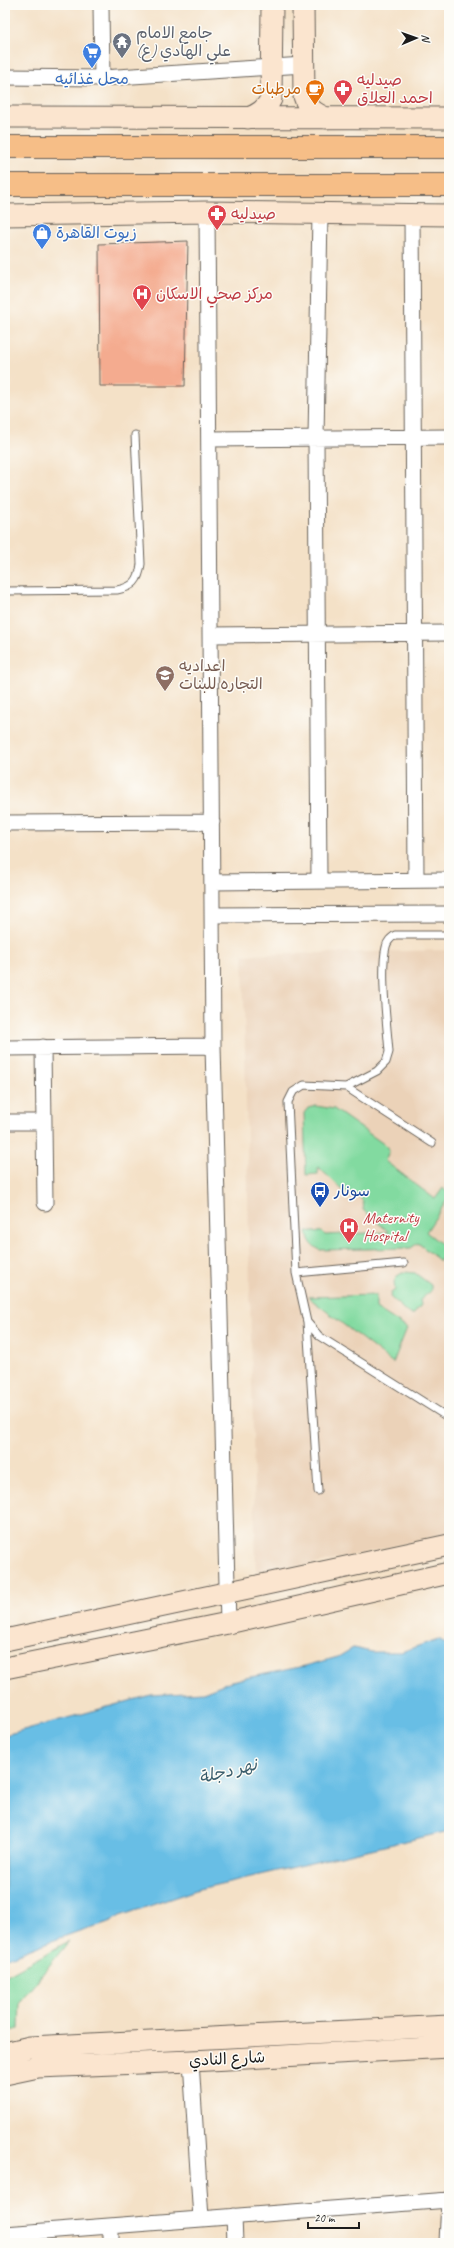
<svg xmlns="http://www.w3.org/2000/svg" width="454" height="2248" viewBox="0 0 454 2248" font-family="Caveat,'Playpen Sans Arabic',sans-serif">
  <rect width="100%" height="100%" fill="#fdfcf7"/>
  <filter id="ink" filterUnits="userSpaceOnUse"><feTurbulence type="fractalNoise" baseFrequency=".025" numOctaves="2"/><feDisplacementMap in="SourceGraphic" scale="8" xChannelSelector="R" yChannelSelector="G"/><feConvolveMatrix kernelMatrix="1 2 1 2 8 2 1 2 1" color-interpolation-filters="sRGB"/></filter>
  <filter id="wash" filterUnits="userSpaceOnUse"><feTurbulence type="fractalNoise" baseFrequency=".012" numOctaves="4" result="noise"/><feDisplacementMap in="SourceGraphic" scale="16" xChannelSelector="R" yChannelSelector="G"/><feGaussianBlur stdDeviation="0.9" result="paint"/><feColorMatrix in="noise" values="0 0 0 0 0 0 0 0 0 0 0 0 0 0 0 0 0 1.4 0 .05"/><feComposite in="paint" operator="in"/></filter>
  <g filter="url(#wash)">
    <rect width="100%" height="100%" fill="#f4e1c7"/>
    <path fill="#ebd2b8" d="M449 950V1533L256 1578 243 955Z"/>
    <path fill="#82daa0" stroke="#4f7b5e" d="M316 1106 334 1109 388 1147 389 1151 385 1161 435 1199 443 1188 449 1194V1197L426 1232 448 1249 440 1261 418 1243 411 1248 320 1250C311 1245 309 1242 307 1231L322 1232 325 1235 389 1232 363 1210C366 1198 356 1193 346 1193L318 1167V1174L306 1175 304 1113 308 1108Z
      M404 1272 415 1273 431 1285V1291L420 1300 421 1305 414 1314H409L390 1297 391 1293 395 1290 394 1282 397 1276Z
      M376 1295V1308L407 1328 393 1363 308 1297Z
      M69 1941 20 2002 19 2029 5 2032V1976Z"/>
    <path fill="#68bee5" stroke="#426d80" d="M438 1639 449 1646V1831L199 1889 120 1916C107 1925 89 1927 74 1933 51 1941 28 1950 5 1959V1735L151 1695 203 1692 231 1681 305 1666 338 1657 353 1648 372 1652H401Z"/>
    <g id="blocks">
      <path fill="#f4ab8f" d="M188 241 185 386H100L99 244Z"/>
    </g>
  </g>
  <g filter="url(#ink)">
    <use href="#blocks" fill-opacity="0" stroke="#686158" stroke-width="1"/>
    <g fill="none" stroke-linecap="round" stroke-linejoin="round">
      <g stroke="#686158" stroke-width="9">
        <path id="lane" d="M5 591 117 590C133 587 139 581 141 564L135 435
          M449 935H395C391 938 387 941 386 947 380 971 387 1025 389 1052L386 1062 377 1071 346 1087 304 1085 293 1092 288 1102 296 1273 307 1322 319 1336 449 1418
          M346 1087 432 1143
          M296 1273 404 1263
          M307 1322 318 1491"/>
      </g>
      <g stroke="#686158" stroke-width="17">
        <path id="street" d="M101 5 102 78
          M5 77 102 78 304 65
          M207 212 213 1046 228 1623
          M412 214 416 880
          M210 439 449 437
          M211 635 449 633
          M5 823 212 822
          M319 881 316 438 320 214
          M212 882 449 880
          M212 915 449 914
          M43 1047 45 1203
          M5 1048 213 1046
          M5 1122H44
          M191 2061 201 2219
          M234 2216 235 2243
          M111 2226V2243
          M5 2234 449 2200
          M447 2243 449 2199"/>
      </g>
      <g stroke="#686158" stroke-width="23">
        <path id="secondary" d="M303 5 304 96C308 109 314 113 326 118
          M5 117 449 118
          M248 118C259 114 265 110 271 99L272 5
          M5 215 207 212 449 215
          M5 1640 449 1545
          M5 1668 228 1623 449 1573
          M5 2053 30 2047 449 2026
          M5 2074 38 2067 191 2061 449 2047"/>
      </g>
      <g stroke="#686158" stroke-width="24">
        <path id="primary" d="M5 147H449
          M5 185H449"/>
      </g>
      <use href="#lane" stroke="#fff" stroke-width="7"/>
      <use href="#street" stroke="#fff" stroke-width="15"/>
      <use href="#secondary" stroke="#fbe5cf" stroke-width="21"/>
      <use href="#primary" stroke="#f6be87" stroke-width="22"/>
    </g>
  </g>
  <defs>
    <g id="temple-pin" transform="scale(1)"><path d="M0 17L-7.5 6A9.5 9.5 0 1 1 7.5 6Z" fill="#6b7280" stroke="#fdfcf7"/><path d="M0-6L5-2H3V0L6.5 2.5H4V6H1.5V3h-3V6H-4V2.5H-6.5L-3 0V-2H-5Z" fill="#fff"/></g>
    <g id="supermarket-pin" transform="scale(1)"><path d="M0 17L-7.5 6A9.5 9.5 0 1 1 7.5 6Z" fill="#3f7fe0" stroke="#fdfcf7"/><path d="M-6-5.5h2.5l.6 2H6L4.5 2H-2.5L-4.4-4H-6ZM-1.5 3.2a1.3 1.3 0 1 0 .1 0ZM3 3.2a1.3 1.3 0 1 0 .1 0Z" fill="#fff"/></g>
    <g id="cafe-pin" transform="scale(1)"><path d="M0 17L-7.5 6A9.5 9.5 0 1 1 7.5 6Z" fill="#e8710a" stroke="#fdfcf7"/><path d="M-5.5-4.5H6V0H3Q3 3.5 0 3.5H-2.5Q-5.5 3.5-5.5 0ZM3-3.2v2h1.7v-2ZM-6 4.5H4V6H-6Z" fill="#fff"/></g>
    <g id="pharmacy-pin" transform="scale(1)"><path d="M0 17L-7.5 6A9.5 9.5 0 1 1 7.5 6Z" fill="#e0444e" stroke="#fdfcf7"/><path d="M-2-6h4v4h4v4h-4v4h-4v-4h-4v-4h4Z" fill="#fff"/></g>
    <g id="shop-pin" transform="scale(1)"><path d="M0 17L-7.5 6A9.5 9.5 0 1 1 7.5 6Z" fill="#3f7fe0" stroke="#fdfcf7"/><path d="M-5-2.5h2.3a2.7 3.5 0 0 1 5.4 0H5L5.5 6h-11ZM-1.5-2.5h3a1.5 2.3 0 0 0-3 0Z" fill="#fff"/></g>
    <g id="hospital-pin" transform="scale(1)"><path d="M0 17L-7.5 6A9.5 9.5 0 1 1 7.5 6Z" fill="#e0444e" stroke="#fdfcf7"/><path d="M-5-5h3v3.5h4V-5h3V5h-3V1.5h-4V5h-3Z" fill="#fff"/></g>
    <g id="school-pin" transform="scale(1)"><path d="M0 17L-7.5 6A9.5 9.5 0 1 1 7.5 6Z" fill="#8d6e63" stroke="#fdfcf7"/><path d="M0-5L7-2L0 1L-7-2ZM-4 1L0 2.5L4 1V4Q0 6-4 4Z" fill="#fff"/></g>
    <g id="bus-pin" transform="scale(1)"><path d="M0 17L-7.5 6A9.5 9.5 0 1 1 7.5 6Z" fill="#1a4fb4" stroke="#fdfcf7"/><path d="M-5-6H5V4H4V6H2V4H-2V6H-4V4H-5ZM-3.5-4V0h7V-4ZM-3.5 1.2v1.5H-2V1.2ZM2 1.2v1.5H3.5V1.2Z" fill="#fff"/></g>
  </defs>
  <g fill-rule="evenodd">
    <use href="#temple-pin" x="122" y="42"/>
    <use href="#supermarket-pin" x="92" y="52"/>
    <use href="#cafe-pin" x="315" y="89"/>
    <use href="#pharmacy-pin" x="343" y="89"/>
    <use href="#pharmacy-pin" x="217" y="214"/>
    <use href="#shop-pin" x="42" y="233"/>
    <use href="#hospital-pin" x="142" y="294"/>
    <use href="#school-pin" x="165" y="675"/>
    <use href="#bus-pin" x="320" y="1191"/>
    <use href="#hospital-pin" x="349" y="1227"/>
  </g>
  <g text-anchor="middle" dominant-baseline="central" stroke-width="3" stroke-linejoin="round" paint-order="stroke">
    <g font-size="16" fill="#5b616d" stroke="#fdfcf7" text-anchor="start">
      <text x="136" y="33">جامع الامام<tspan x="136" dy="18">علي الهادي (ع)</tspan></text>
    </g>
    <g font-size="16" fill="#366cbe" stroke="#fdfcf7">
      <text x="92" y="79">محل غذائيه</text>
      <text x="56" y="233" text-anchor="start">زيوت القاهرة</text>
    </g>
    <g font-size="16" fill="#be3a42" stroke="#fdfcf7" text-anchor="start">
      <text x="357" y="80">صيدليه<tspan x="357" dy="18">احمد العلاق</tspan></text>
      <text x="231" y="214">صيدليه</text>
      <text x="156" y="294">مركز صحي الاسكان</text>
      <text x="363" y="1218">Maternity<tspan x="363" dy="18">Hospital</tspan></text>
    </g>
    <g font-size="16" fill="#c56008" stroke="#fdfcf7" text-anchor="end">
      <text x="301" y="89">مرطبات</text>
    </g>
    <g font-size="16" fill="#785e54" stroke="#fdfcf7" text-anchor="start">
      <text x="179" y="666">اعداديه<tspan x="179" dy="18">التجاره للبنات</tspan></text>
    </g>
    <g font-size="16" fill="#164399" stroke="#fdfcf7" text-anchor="start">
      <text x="334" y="1191">سونار</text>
    </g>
    <g font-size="16" fill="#1c1c1c" stroke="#fdfcf7">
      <text transform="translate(227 2059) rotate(-3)">شارع النادي</text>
    </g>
    <g font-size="17" font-style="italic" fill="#3a5d6c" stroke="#fdfcf7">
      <text transform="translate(228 1771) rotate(-14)">نهر دجلة</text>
    </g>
  </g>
  <rect width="454" height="2248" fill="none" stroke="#fdfcf7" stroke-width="20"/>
  <g transform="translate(416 38) rotate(88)" stroke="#fdfcf7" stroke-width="3" paint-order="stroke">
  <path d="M0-3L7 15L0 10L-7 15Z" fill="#1c1c1c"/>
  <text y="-6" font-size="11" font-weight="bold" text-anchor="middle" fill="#1c1c1c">N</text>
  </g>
  <path d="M308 2222v6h51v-6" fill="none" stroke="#1c1c1c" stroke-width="2"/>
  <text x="314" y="2222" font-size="12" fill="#1c1c1c" stroke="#fdfcf7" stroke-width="3" paint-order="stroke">20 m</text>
</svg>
